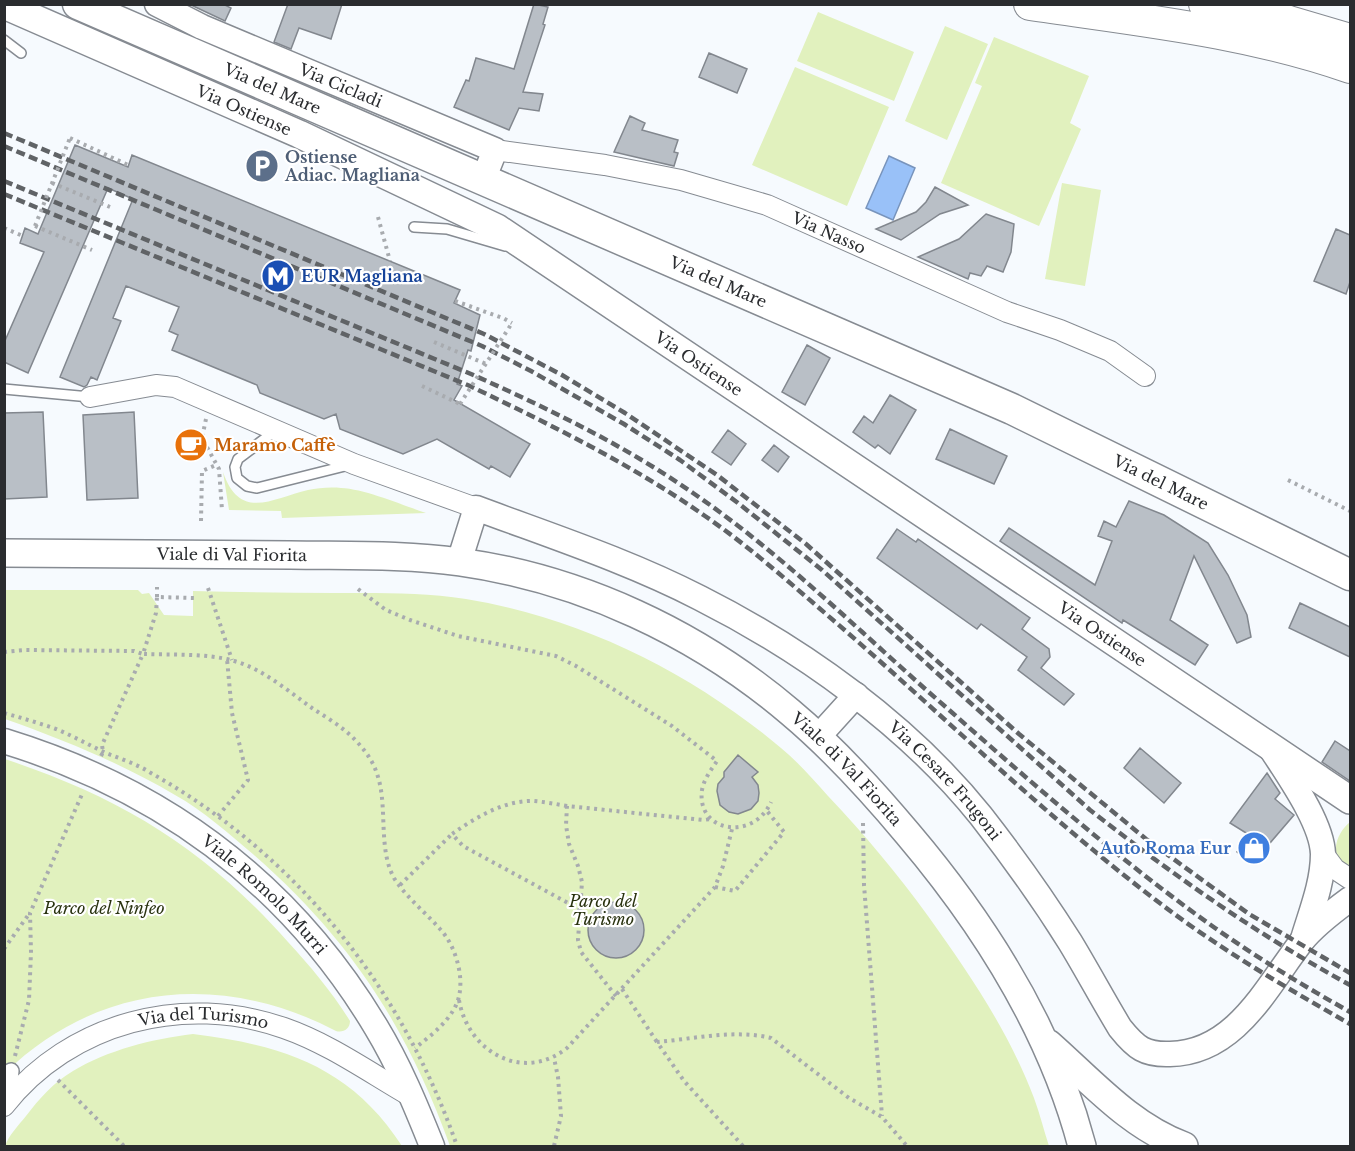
<svg xmlns="http://www.w3.org/2000/svg" width="1355" height="1151" viewBox="0 0 1355 1151" font-family="'Libre Baskerville',serif">
  <rect width="100%" height="100%" fill="#f6fafe"/>
  <path fill="#e1f1be" d="M818 12 914 52 894 101 797 61Z
    M945 26 988 44 947 140 905 121Z
    M994 37 1089 76 1070 123 1081 129 1039 226 941 183 982 86 975 83Z
    M795 67 889 107 847 206 752 165Z
    M1062 183 1101 190 1085 286 1045 279Z
    M223 472C240 522 273 498 308 490 318 488 330 487 341 488 365 489 402 505 426 513L282 518 281 511 229 510Z
    M5 590H138L142 594 149 593 164 615 193 616V591C240 592 286 593 333 593 377 593 422 592 466 599 582 618 692 673 781 748 798 762 813 779 828 796 864 834 897 873 928 916 969 973 1009 1032 1034 1098 1040 1114 1044 1131 1049 1146H450C407 1027 350 939 254 855 229 834 204 811 175 795 121 763 64 740 5 719Z
    M5 759C122 798 206 849 288 942 311 967 332 992 350 1021 350 1029 343 1033 336 1031 224 972 98 982 5 1073Z
    M1350 822V869C1347 867 1342 863 1339 860 1331 847 1340 830 1350 822Z
    M193 1034C283 1045 351 1067 402 1146H5C9 1135 18 1126 26 1116 39 1099 54 1082 73 1071 108 1050 152 1039 193 1034Z"/>
  <path fill="#99c1f8" stroke="#7894bc" stroke-width="1.5" d="M889 156 915 168 893 220 866 208Z"/>
  <path fill="#b9bfc6" stroke="#82878e" stroke-width="1.5" d="M189 4H223L231 8 225 21Z
    M288 4H342L331 39 299 28 291 49 274 42Z
    M534 4 548 7 543 24 545 25 523 92 543 94 539 111 519 108 509 130 454 107 466 80 469 81 476 58 514 69Z
    M709 53 747 69 737 93 699 77Z
    M630 116 645 123 642 130 678 140 674 152 678 153 674 166 614 152Z
    M75 145 128 167 132 155 460 290 454 303 480 315 471 351 468 350 457 384 462 386 454 400 530 444 510 477 491 466 489 469 437 439 403 454 340 429 336 414 324 419 260 393 257 385 172 350 178 335 169 331 179 307 126 286 113 318 121 321 97 380 91 377 87 385 84 387 60 377 133 199 108 188 28 373 4 362V343L44 252 20 243 25 228 38 234Z
    M935 187 968 205 940 214 901 240 876 229 916 212 926 202Z
    M986 214 1014 224 1011 252 1003 272 987 266 981 276 970 273 968 279 918 257 959 239Z
    M1336 229 1350 235V282L1346 294 1314 281Z
    M807 345 830 358 805 405 782 392Z
    M890 395 916 410 890 454 878 445 875 448 853 432 864 416 873 423Z
    M43 412 47 497 4 499V413Z
    M134 412 138 498 87 500 83 415Z
    M950 429 1007 456 994 484 936 459Z
    M728 430 746 444 731 465 712 452Z
    M774 445 789 457 778 472 762 460Z
    M1129 501 1164 515 1208 543 1228 575 1247 615 1251 637 1237 643 1194 556 1170 620 1208 645 1195 665 1123 620 1122 623 1000 541 1009 528 1095 585 1112 541 1098 536 1104 521 1116 527Z
    M897 529 916 542 918 539 1030 618 1022 629 1049 649 1050 657 1041 668 1074 694 1064 705 1018 670 1027 657 981 624 977 629 877 558Z
    M1300 603 1350 627V657L1289 628Z
    M1335 741 1350 751V781L1322 762Z
    M1140 748 1181 783 1164 803 1124 768Z
    M738 755 758 772 752 777 758 785 759 793 758 801 751 809 738 814 729 812 720 805 717 791 718 784 724 777V772Z
    M1267 773 1280 793 1275 799 1294 815 1252 864 1237 852 1251 836 1230 823Z
    M588 930a28 28 0 1 1 56 0a28 28 0 1 1-56 0Z"/>
  <g fill="none" stroke-linecap="round" stroke-linejoin="round">
    <g stroke="#868b92" stroke-width="12">
      <path id="service" d="M4 40 21 53
        M414 227 447 229 505 246
        M4 389 90 397
        M275 431 238 459 235 467 237 478 247 486 257 488 349 465"/>
    </g>
    <g stroke="#868b92" stroke-width="18">
      <path id="pedestrian" d="M7 1102 11 1071"/>
    </g>
    <g stroke="#868b92" stroke-width="22">
      <g id="minor">
        <path id="s1" d="M495 150 605 165 681 180 767 205 1007 312 1060 330 1110 351 1145 376"/>
        <path d="M90 397 156 385 175 387 354 464 476 508"/>
        <path d="M1323 853 1335 869 1350 879"/>
        <path id="s2" d="M4 1106C70 1022 184 993 284 1028 330 1044 370 1073 412 1097"/>
      </g>
    </g>
    <g stroke="#868b92" stroke-width="27">
      <g id="tertiary">
        <path id="s3" d="M157 4 202 27 495 150 483 180"/>
        <path id="s4" d="M459 562 476 508C551 536 628 561 700 598 803 650 908 725 981 816 1013 857 1043 899 1070 942 1087 970 1103 1000 1120 1028 1136 1048 1145 1055 1170 1054 1236 1053 1267 986 1302 941 1313 927 1335 910 1350 899"/>
        <path d="M818 737 856 695"/>
        <path id="s5" d="M4 741C164 790 290 884 376 1027 399 1065 416 1106 432 1146"/>
        <path d="M1270 747C1287 774 1322 822 1323 854 1323 883 1311 912 1303 939"/>
      </g>
    </g>
    <g stroke="#868b92" stroke-width="30">
      <g id="secondary">
        <path id="s6" d="M4 5 299 134 497 228 1350 800"/>
        <path id="s7" d="M4 553C100 553 195 554 290 555 346 556 404 554 460 562 581 579 697 633 790 712 833 748 872 791 908 834 986 926 1051 1029 1082 1146"/>
        <path d="M1049 1044C1092 1082 1130 1126 1184 1146"/>
      </g>
    </g>
    <g stroke="#868b92" stroke-width="33">
      <g id="primary">
        <path id="s8" d="M78 4 1012 409 1350 575"/>
      </g>
    </g>
    <g stroke="#868b92" stroke-width="34">
      <path id="trunk" d="M1030 4C1138 20 1247 31 1350 67
        M1205 4 1289 22 1350 40"/>
    </g>
    <path stroke="#a8abaf" stroke-width="4" stroke-dasharray="3 4.5" stroke-linecap="butt" d="M70 138 128 165
      M52 183 110 207
      M378 217 390 261
      M35 226 92 250
      M4 228 23 236
      M455 301 503 318 512 323
      M434 342 486 364
      M422 386 460 404
      M206 419 202 438 219 469 222 510
      M1288 480 1350 511
      M201 521 202 471 216 465
      M208 588 232 660
      M358 589 386 610 410 620 458 636 556 656 576 666 672 726 717 761C711 770 704 779 702 790 696 832 753 842 771 802
      M157 597V587
      M4 652 25 650 134 651 143 654 156 613 157 597 195 598
      M4 713C22 718 39 723 56 729 73 736 89 745 106 753 121 759 137 764 151 773 298 856 402 988 457 1146
      M101 756 103 752 102 745 143 654C171 655 207 653 234 661 263 669 288 691 312 708 324 716 338 724 349 734 360 744 371 757 376 771 389 804 377 847 394 878 406 897 425 912 440 929 457 947 468 986 454 1009 445 1025 429 1037 415 1048
      M567 806C556 804 545 802 534 801 504 800 475 818 452 834L463 846 581 910
      M218 816 248 780 232 713 227 659
      M863 823 864 885 882 1116
      M400 885 452 834
      M715 887 735 891 784 832 767 811
      M4 949 29 914
      M622 989 657 1042
      M616 996 581 952 578 940 582 882 578 866 569 844 566 825 567 806 703 820 711 819
      M459 1000C468 1052 523 1083 567 1048L715 887 723 866 732 829
      M15 1056 29 1000 31 952 30 913 83 792
      M58 1080 124 1146
      M554 1146 561 1116 558 1077 554 1058
      M743 1146 684 1081 657 1042C693 1039 735 1029 771 1038L849 1098 882 1117 907 1146"/>
    <use href="#service" stroke="#fff" stroke-width="9"/>
    <use href="#pedestrian" stroke="#fff" stroke-width="15"/>
    <use href="#minor" stroke="#fff" stroke-width="20"/>
    <use href="#tertiary" stroke="#fff" stroke-width="24"/>
    <use href="#secondary" stroke="#fff" stroke-width="27"/>
    <use href="#primary" stroke="#fff" stroke-width="30"/>
    <use href="#trunk" stroke="#fff" stroke-width="32"/>
    <path stroke="#606366" stroke-width="4.5" stroke-dasharray="9 4.5" stroke-linecap="butt" d="M4 133 484 334 562 375 625 413 717 475 806 544 1019 734 1146 839 1249 914 1350 973
      M4 146 482 346 531 371 624 424 680 460 738 503 822 570 1090 810C1173 875 1258 935 1350 985
      M4 181 471 374C547 408 624 445 693 493 785 556 864 636 948 709 1034 785 1122 862 1215 928 1259 959 1304 986 1350 1012
      M4 194 470 386C551 425 631 464 705 516 750 547 791 584 833 620 943 715 1048 819 1165 907 1223 951 1287 988 1350 1024"/>
    <path stroke="#a8abaf" stroke-width="4" stroke-dasharray="3 4.5" stroke-linecap="butt" d="M35 226 70 138
      M460 404 512 323"/>
  </g>
  <defs>
    <g id="parking-disc" transform="scale(1.725)"><circle r="9.5" fill="#5c6f8a" stroke="#fff"/><path d="M-3.5-5.5H1a3.5 3.5 0 0 1 0 7H-1V5.5H-3.5ZM-1-3.4V-.6H.8a1.4 1.4 0 0 0 0-2.8Z" fill="#fff"/></g>
    <g id="metro-disc" transform="scale(1.725)"><circle r="9.5" fill="#1a4fb4" stroke="#fff"/><path d="M-5.5 5V-5H-3L0 0L3-5H5.5V5H3V-.5L0 4L-3-.5V5Z" fill="#fff"/></g>
    <g id="cafe-disc" transform="scale(1.725)"><circle r="9.5" fill="#e8710a" stroke="#fff"/><path d="M-5.5-4.5H6V0H3Q3 3.5 0 3.5H-2.5Q-5.5 3.5-5.5 0ZM3-3.2v2h1.7v-2ZM-6 4.5H4V6H-6Z" fill="#fff"/></g>
    <g id="shop-disc" transform="scale(1.725)"><circle r="9.5" fill="#3f7fe0" stroke="#fff"/><path d="M-5-2.5h2.3a2.7 3.5 0 0 1 5.4 0H5L5.5 6h-11ZM-1.5-2.5h3a1.5 2.3 0 0 0-3 0Z" fill="#fff"/></g>
  </defs>
  <g fill-rule="evenodd">
    <use href="#parking-disc" x="262" y="166"/>
    <use href="#metro-disc" x="278" y="276"/>
    <use href="#cafe-disc" x="191" y="445"/>
    <use href="#shop-disc" x="1254" y="848"/>
  </g>
  <g text-anchor="middle" dominant-baseline="central" stroke-width="4.5" stroke-linejoin="round" paint-order="stroke">
    <g font-size="16" fill="#2a2c2f" stroke="#fff">
      <text stroke="none"><textPath href="#s3" startOffset="201">Via Cicladi</textPath></text>
      <text stroke="none"><textPath href="#s8" startOffset="212">Via del Mare</textPath></text>
      <text stroke="none"><textPath href="#s6" startOffset="262">Via Ostiense</textPath></text>
      <text stroke="none"><textPath href="#s1" startOffset="346">Via Nasso</textPath></text>
      <text stroke="none"><textPath href="#s8" startOffset="698">Via del Mare</textPath></text>
      <text stroke="none"><textPath href="#s6" startOffset="784">Via Ostiense</textPath></text>
      <text stroke="none"><textPath href="#s8" startOffset="1184">Via del Mare</textPath></text>
      <text stroke="none"><textPath href="#s7" startOffset="228">Viale di Val Fiorita</textPath></text>
      <text stroke="none"><textPath href="#s6" startOffset="1270">Via Ostiense</textPath></text>
      <text stroke="none"><textPath href="#s7" startOffset="904">Viale di Val Fiorita</textPath></text>
      <text stroke="none"><textPath href="#s4" startOffset="606">Via Cesare Frugoni</textPath></text>
      <text stroke="none"><textPath href="#s5" startOffset="306">Viale Romolo Murri</textPath></text>
      <text stroke="none"><textPath href="#s2" startOffset="228">Via del Turismo</textPath></text>
    </g>
    <g font-size="16" font-weight="bold" fill="#4e5e75" stroke="#fff" text-anchor="start">
      <text x="285" y="157">Ostiense<tspan x="285" dy="18">Adiac. Magliana</tspan></text>
    </g>
    <g font-size="16" font-weight="bold" fill="#164399" stroke="#fff" text-anchor="start">
      <text x="301" y="276">EUR Magliana</text>
    </g>
    <g font-size="16" font-weight="bold" fill="#c56008" stroke="#fff" text-anchor="start">
      <text x="214" y="445">Maramo Caffè</text>
    </g>
    <g font-size="16" font-weight="bold" fill="#366cbe" stroke="#fff" text-anchor="end">
      <text x="1231" y="848">Auto Roma Eur</text>
    </g>
    <g font-size="16" font-style="italic" fill="#29320f" stroke="#fff">
      <text x="603" y="901">Parco del<tspan x="603" dy="18">Turismo</tspan></text>
      <text x="104" y="908">Parco del Ninfeo</text>
    </g>
  </g>
  <rect width="1355" height="1151" fill="none" stroke="#2a2c2f" stroke-width="12"/>
</svg>
